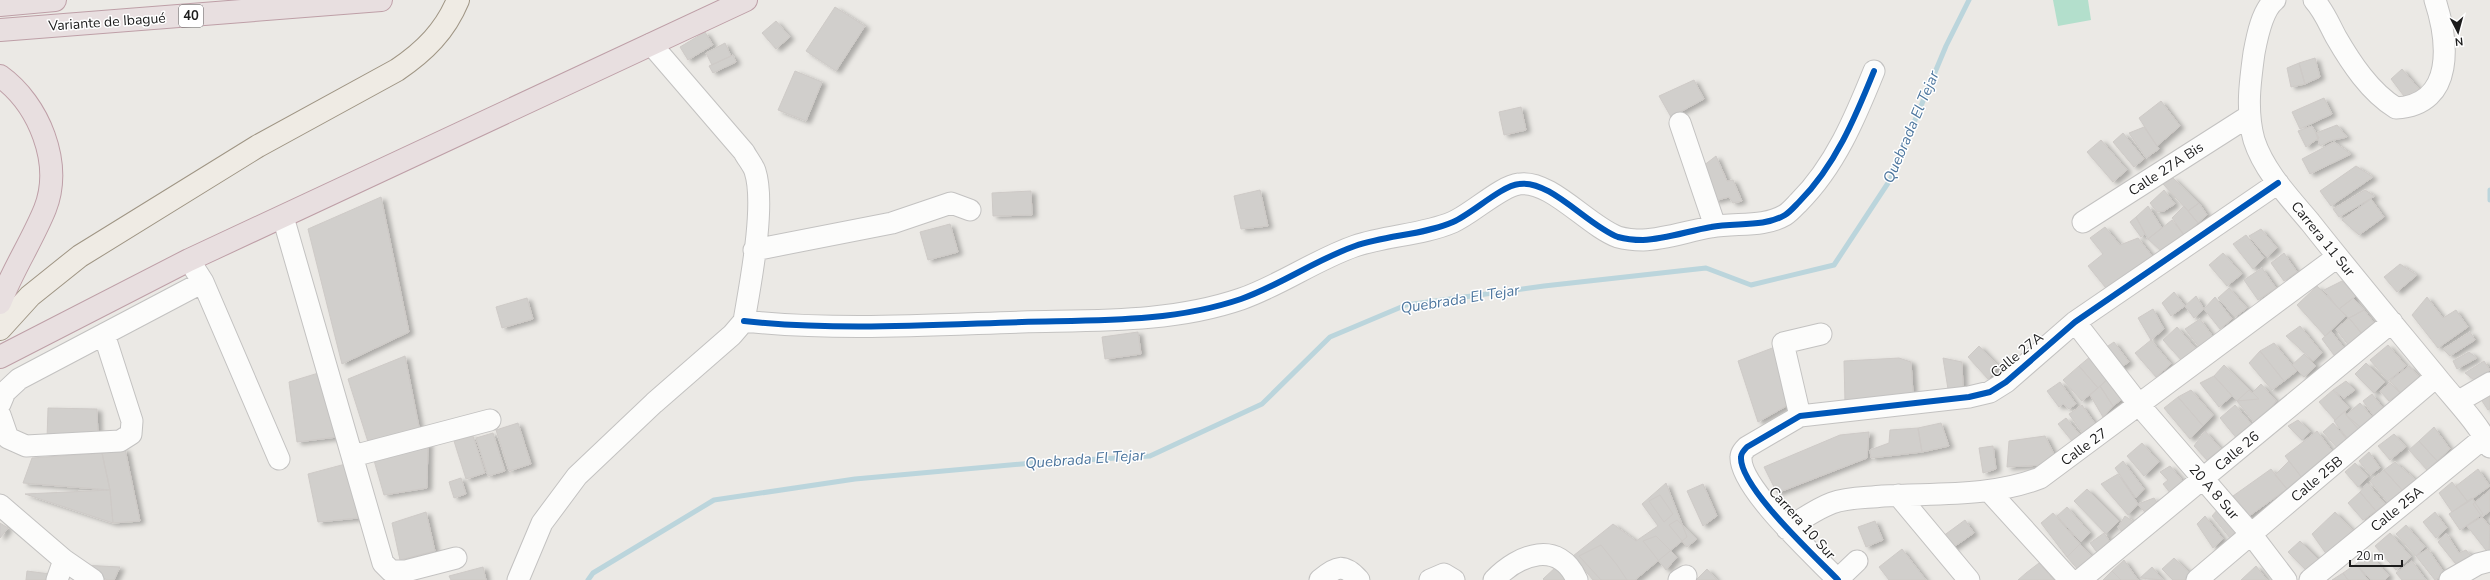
<svg xmlns="http://www.w3.org/2000/svg" width="2490" height="580" viewBox="0 0 2490 580" font-family="'Nunito Sans',sans-serif">
  <defs>
    <filter id="shadow"><feDropShadow dx="4.5" dy="2.5" stdDeviation="2" flood-color="#0004"/></filter>
  </defs>
  <rect width="100%" height="100%" fill="#ebe9e5"/>
  <path fill="#b3dfcc" d="M2053 0H2088L2091 20 2058 26Z"/>
  <g fill="none" stroke-linecap="round" stroke-linejoin="round">
    <path stroke="#bbd5dc" stroke-width="5" d="M2490 190V200
      M588 580 593 573 714 500 855 479 1033 463 1150 456 1262 404 1330 337 1406 305 1544 286 1706 268 1751 285 1834 265 1890 180 1946 46 1969 0"/>
  </g>
  <path fill="#d1cfcc" stroke="#cecac7" filter="url(#shadow)" d="M835 7 865 26 836 71 806 51Z
    M776 21 790 37 776 49 762 33Z
    M705 32 713 45 688 60 680 47Z
    M725 43 731 56 712 65 706 53Z
    M733 55 736 62 713 73 709 66Z
    M2315 58 2320 77 2305 84 2299 63Z
    M2299 63 2305 84 2291 87 2287 68Z
    M2402 69 2419 89 2407 100 2391 79Z
    M795 71 822 82 806 121 778 110Z
    M1694 80 1704 99 1671 117 1659 96Z
    M2324 98 2332 114 2300 129 2292 112Z
    M2161 101 2180 126 2157 146 2139 118Z
    M1521 107 1526 130 1504 135 1499 112Z
    M2337 125 2347 137 2330 141 2320 146 2316 133Z
    M2312 126 2319 138 2306 147 2298 131Z
    M2144 127 2159 149 2146 158 2129 133Z
    M2123 133 2144 159 2134 167 2113 142Z
    M2101 140 2127 170 2113 182 2087 152Z
    M2334 142 2351 154 2310 174 2302 159Z
    M1716 156 1727 181 1733 180 1742 201 1733 203 1729 197 1714 201 1703 166Z
    M2356 166 2373 177 2331 206 2320 191Z
    M2173 178 2199 203 2188 211 2163 184Z
    M1260 190 1268 226 1241 229 1234 196Z
    M2164 190 2175 204 2164 211 2157 212 2150 203Z
    M2365 190 2375 196 2339 217 2333 209Z
    M1031 191 1032 215 993 216 992 193Z
    M381 197 409 332 342 364 308 229Z
    M2371 199 2384 217 2359 235 2342 220Z
    M2199 203 2207 215 2198 223 2188 211Z
    M2148 206 2162 228 2148 239 2136 217Z
    M2184 206 2198 223 2184 235 2172 218Z
    M2136 217 2145 234 2141 237 2130 222Z
    M2172 220 2184 235 2162 252 2148 239Z
    M950 224 958 252 928 260 920 232Z
    M2105 227 2120 245 2138 238 2153 257 2110 293 2088 266 2103 254 2090 238Z
    M2261 229 2277 248 2267 257 2249 236Z
    M2246 235 2264 258 2253 269 2233 244Z
    M2223 253 2242 274 2227 286 2209 265Z
    M2284 253 2297 272 2284 281 2271 263Z
    M2400 264 2417 275 2397 292 2384 277Z
    M2262 268 2276 288 2258 300 2244 280Z
    M2342 281 2356 296 2339 309 2324 290Z
    M2317 286 2346 316 2325 336 2297 305Z
    M2229 288 2247 308 2235 317 2218 298Z
    M2174 292 2185 306 2171 316 2162 303Z
    M2196 296 2204 309 2194 318 2185 306Z
    M2215 297 2232 319 2220 329 2204 309Z
    M2427 297 2443 318 2456 310 2468 327 2438 348 2412 315Z
    M527 298 533 319 502 328 496 307Z
    M2353 298 2364 310 2349 318 2339 309Z
    M2153 309 2164 329 2151 340 2138 318Z
    M2364 310 2374 323 2363 335 2349 318Z
    M2349 318 2363 335 2349 346 2336 329Z
    M2200 319 2214 338 2200 348 2185 329Z
    M2300 326 2322 353 2313 361 2286 336Z
    M2177 327 2196 349 2182 361 2163 340Z
    M2331 331 2344 348 2334 355 2322 339Z
    M1138 332 1141 354 1105 359 1102 337Z
    M2470 332 2475 340 2450 356 2443 349Z
    M2151 340 2171 364 2156 377 2135 353Z
    M2114 342 2129 362 2117 370 2102 350Z
    M2274 343 2297 371 2284 381 2260 351Z
    M2388 345 2406 366 2388 381 2370 360Z
    M1979 346 1998 366 1988 379 1968 357Z
    M1775 347 1790 404 1758 422 1738 361Z
    M2097 351 2113 374 2098 388 2079 366Z
    M2260 351 2284 381 2272 390 2249 363Z
    M2469 352 2477 358 2457 369 2453 361Z
    M2304 354 2316 366 2304 377 2292 365Z
    M405 356 420 432 369 445 348 379Z
    M1899 358 1911 362 1913 393 1845 403 1844 361Z
    M1943 358 1962 362 1963 388 1948 389Z
    M2484 361 2490 370 2474 380 2465 373Z
    M2366 363 2385 382 2374 393 2355 374Z
    M2224 365 2244 384 2259 399 2237 401 2214 376Z
    M2079 366 2098 388 2082 401 2063 380Z
    M2409 366 2420 378 2401 393 2390 381Z
    M325 371 345 436 297 442 289 382Z
    M2113 374 2126 396 2113 406 2100 386Z
    M2214 376 2232 396 2219 407 2200 383Z
    M2346 381 2355 390 2344 398 2333 390Z
    M2060 382 2076 404 2069 409 2063 404 2059 407 2047 391Z
    M2390 383 2400 393 2389 401 2380 391Z
    M2261 384 2276 401 2257 426 2237 401 2249 390 2252 393Z
    M2100 386 2113 406 2103 417 2090 395Z
    M2191 390 2213 415 2203 426 2178 397Z
    M2333 390 2349 408 2335 420 2319 402Z
    M2490 391V408L2488 410 2480 398Z
    M2372 394 2386 412 2376 419 2363 401Z
    M2178 397 2203 426 2190 439 2164 408Z
    M2360 403 2375 420 2361 432 2346 415Z
    M2082 405 2096 425 2083 434 2069 414Z
    M2235 405 2254 427 2238 440 2220 418Z
    M48 408 97 409 98 437 47 439Z
    M2345 411 2346 415 2365 431 2351 443 2334 421Z
    M2066 418 2080 435 2072 441 2058 424Z
    M2298 420 2310 431 2302 440 2288 426Z
    M518 423 531 464 509 471 496 430Z
    M1941 423 1949 446 1922 452 1918 428Z
    M2333 423 2349 442 2339 450 2323 432Z
    M2434 427 2450 449 2437 461 2419 441Z
    M1918 428 1922 452 1871 458 1870 450 1889 443 1890 430Z
    M2205 431 2221 449 2207 460 2194 446Z
    M2317 431 2335 455 2303 479 2285 456Z
    M1869 432 1867 458 1777 493 1764 467 1840 435Z
    M493 433 505 471 488 476 476 438Z
    M2394 434 2406 447 2390 460 2378 446Z
    M473 436 485 473 466 479 454 441Z
    M2045 436 2055 456 2042 465 2007 467 2009 441Z
    M2419 441 2437 461 2427 470 2409 450Z
    M428 442 427 488 384 495 373 457Z
    M2142 443 2159 462 2144 476 2127 456Z
    M1993 446 1996 469 1983 473 1979 448Z
    M125 449 140 521 113 523 110 490 102 453Z
    M2369 452 2380 468 2370 475 2359 461Z
    M102 453 110 490 23 483 32 458Z
    M2123 461 2144 489 2136 498 2115 468Z
    M2289 461 2303 479 2287 489 2275 475Z
    M353 462 358 518 318 522 308 474Z
    M2395 462 2416 480 2402 490 2384 470Z
    M2355 463 2368 477 2358 487 2345 472Z
    M2170 466 2187 486 2171 494 2163 484 2168 480 2160 472Z
    M2271 469 2287 489 2245 519 2233 496Z
    M2478 469 2490 486 2468 502 2456 486Z
    M2384 470 2402 490 2388 503 2370 481Z
    M2118 474 2138 504 2128 515 2101 484Z
    M461 478 466 494 454 498 449 482Z
    M2452 482 2468 502 2452 512 2439 493Z
    M1666 483 1687 537 1635 580H1593L1573 556 1613 524 1636 541 1658 526 1642 504Z
    M2367 483 2385 504 2376 511 2360 492Z
    M1703 484 1717 516 1703 526 1687 491Z
    M2087 489 2119 521 2106 534 2074 501Z
    M110 490 113 523 25 494Z
    M2490 490V511L2482 517 2473 504Z
    M2360 492 2376 511 2363 520 2348 503Z
    M1660 495 1673 514 1664 522 1649 501Z
    M2154 498 2158 504 2148 516 2138 504Z
    M2472 498 2483 514 2460 530 2449 514Z
    M2067 507 2090 533 2081 542 2057 516Z
    M2218 509 2236 531 2230 538 2212 516Z
    M426 512 435 551 400 560 392 523Z
    M2335 512 2353 531 2327 555 2312 534Z
    M2435 512 2447 528 2436 538 2423 522Z
    M2053 513 2080 544 2067 557 2041 523Z
    M2125 516 2134 522 2123 533 2118 527Z
    M2205 516 2223 539 2213 548 2197 524Z
    M2482 517 2490 527 2489 554 2467 526Z
    M1677 520 1697 539 1687 547 1669 525Z
    M1965 520 1974 533 1948 551 1939 539Z
    M1875 521 1883 540 1866 547 1858 527Z
    M0 523 8 528 0 538Z
    M2406 525 2425 547 2416 556 2396 534Z
    M2104 533 2110 542 2099 555 2090 543Z
    M2390 533 2411 557 2396 570 2375 546Z
    M2446 533 2459 553 2466 550 2475 561 2459 568 2438 542Z
    M1656 536 1677 557 1666 570 1643 541Z
    M2300 541 2320 561 2308 572 2288 552Z
    M2080 544 2094 559 2080 572 2067 557Z
    M1601 545 1617 565 1627 580H1601L1579 556Z
    M1902 549 1926 580H1889L1879 567Z
    M2428 549 2445 574 2435 580 2416 556Z
    M2368 552 2389 576 2385 580H2371L2356 564Z
    M2174 558 2192 575 2187 580H2173L2162 569Z
    M2124 560 2138 580H2121L2112 571Z
    M2412 561 2426 580H2402L2396 573Z
    M2039 563 2054 580H2018L2026 573Z
    M2356 564 2368 580H2348L2343 573Z
    M82 565 120 567 114 580H107Z
    M1557 566 1569 580H1544L1543 579Z
    M2256 566 2267 580H2241Z
    M483 567 486 580H451L449 576Z
    M2152 567 2163 580 2140 578Z
    M1707 569 1717 580H1696Z
    M27 571 50 574 49 580H26Z
    M2112 571 2121 580H2103Z
    M2343 573 2348 580H2332Z"/>
  <g fill="none" stroke-linecap="round" stroke-linejoin="round">
    <g stroke="#c3c2c1" stroke-width="23">
      <path id="minor" d="M2275 0C2262 10 2257 37 2254 53 2250 82 2246 111 2254 140 2264 171 2289 197 2310 222 2351 274 2393 324 2435 375 2454 399 2475 419 2490 447
        M2314 0C2324 11 2329 24 2336 37 2351 63 2370 92 2396 108 2456 105 2448 40 2435 0
        M1680 123 1715 226
        M283 217 383 563 391 571H406L456 558
        M2083 222 2249 116
        M754 250 892 223 951 203 970 210
        M203 282 279 459
        M744 321C836 331 929 325 1022 322 1094 320 1171 323 1241 299 1281 285 1315 260 1355 246 1387 235 1423 235 1453 222 1473 213 1501 186 1519 184 1550 179 1588 226 1618 237 1625 239 1635 240 1643 240 1666 239 1688 231 1711 227 1735 222 1763 228 1785 215 1790 212 1795 206 1799 202 1835 166 1855 118 1874 71
        M2075 322 2140 406 2251 534 2286 580
        M2459 401 2490 383
        M0 404 5 392 19 379 203 282 189 260
        M0 415 8 438 26 446 120 441 131 434 132 421 104 334
        M1800 416 1783 343 1821 334
        M353 456 490 420
        M1989 491 2070 580
        M1898 495 1969 580
        M0 505 64 560 93 580
        M1787 529C1802 519 1816 509 1832 503 1848 497 1867 498 1883 496 1936 493 1991 497 2040 478L2337 257
        M57 580 64 560
        M518 580 542 523 577 476 654 403 732 335 744 321C750 285 766 205 755 171 753 165 747 158 744 152L651 44
        M1320 580C1336 566 1344 563 1359 580
        M1430 580 1444 574 1454 580
        M1494 580C1519 554 1559 539 1577 580
        M1679 580 1686 576
        M1837 580 1857 561
        M1838 580C1817 558 1739 487 1741 457 1741 453 1744 450 1747 447L1800 416 1969 397 1990 392 2006 382 2075 322 2278 183
        M2080 580 2392 322
        M2197 580 2436 377
        M2310 580 2485 437
        M2450 580 2478 564 2490 561"/>
    </g>
    <g stroke="#9f9584" stroke-width="24">
      <path id="major" d="M0 329 30 296 80 256 258 146 397 70C425 51 445 31 458 0"/>
    </g>
    <g stroke="#be9fa7" stroke-width="24">
      <path id="highway" d="M0 5 55 0
        M0 30 381 0
        M0 76C39 104 63 163 45 209 32 241 12 271 0 303
        M0 357 189 260 746 0"/>
    </g>
    <use href="#minor" stroke="#fcfcfb" stroke-width="21"/>
    <use href="#major" stroke="#efebe4" stroke-width="22"/>
    <use href="#highway" stroke="#e8dfe0" stroke-width="22"/>
    <g stroke="#fff" stroke-width="8">
      <path id="cycleway" d="M744 321C836 331 929 325 1022 322 1094 320 1171 323 1241 299 1281 285 1315 260 1355 246 1387 235 1423 235 1453 222 1473 213 1501 186 1519 184 1550 179 1588 226 1618 237 1625 239 1635 240 1643 240 1666 239 1688 231 1711 227 1735 222 1763 228 1785 215 1790 212 1795 206 1799 202 1835 166 1855 118 1874 71
        M1838 580C1817 558 1739 487 1741 457 1741 453 1744 450 1747 447L1800 416 1969 397 1990 392 2006 382 2075 322 2278 183"/>
    </g>
    <use href="#cycleway" stroke="#0057b8" stroke-width="6"/>
  </g>
  <g text-anchor="middle" dominant-baseline="central" stroke-width="3" stroke-linejoin="round" paint-order="stroke">
    <rect fill="#fff" stroke="#606060" stroke-width="1" x="179" y="5" width="24" height="22" rx="3"/>
    <g font-size="13" font-weight="bold" fill="#1c1c1c">
      <text x="191" y="16">40</text>
    </g>
    <g font-size="14" fill="#1c1c1c" stroke="#fff">
      <text transform="translate(107 22) rotate(-4)">Variante de Ibagué</text>
      <text transform="translate(2166 169) rotate(-33)">Calle 27A Bis</text>
      <text transform="translate(2323 239) rotate(51)">Carrera 11 Sur</text>
      <text transform="translate(2017 355) rotate(-39)">Calle 27A</text>
      <text transform="translate(2084 447) rotate(-36)">Calle 27</text>
      <text transform="translate(2237 451) rotate(-40)">Calle 26</text>
      <text transform="translate(2317 479) rotate(-40)">Calle 25B</text>
      <text transform="translate(2214 492) rotate(49)">20 A 8 Sur</text>
      <text transform="translate(2397 509) rotate(-39)">Calle 25A</text>
      <text transform="translate(1802 523) rotate(48)">Carrera 10 Sur</text>
    </g>
    <g font-size="15" font-style="italic" fill="#4d769e" stroke="#fff">
      <text transform="translate(1911 127) rotate(-67)">Quebrada El Tejar</text>
      <text transform="translate(1460 299) rotate(-9)">Quebrada El Tejar</text>
      <text transform="translate(1085 459) rotate(-4)">Quebrada El Tejar</text>
    </g>
  </g>
  <g transform="translate(2458 32) rotate(174)" stroke="#ffffff" stroke-width="3" paint-order="stroke">
  <path d="M0-3L7 15L0 10L-7 15Z" fill="#1c1c1c"/>
  <text y="-6" font-size="11" font-weight="bold" text-anchor="middle" fill="#1c1c1c">N</text>
  </g>
  <path d="M2350 560v6h52v-6" fill="none" stroke="#1c1c1c" stroke-width="2"/>
  <text x="2356" y="560" font-size="12" fill="#1c1c1c" stroke="#ffffff" stroke-width="3" paint-order="stroke">20 m</text>
</svg>
